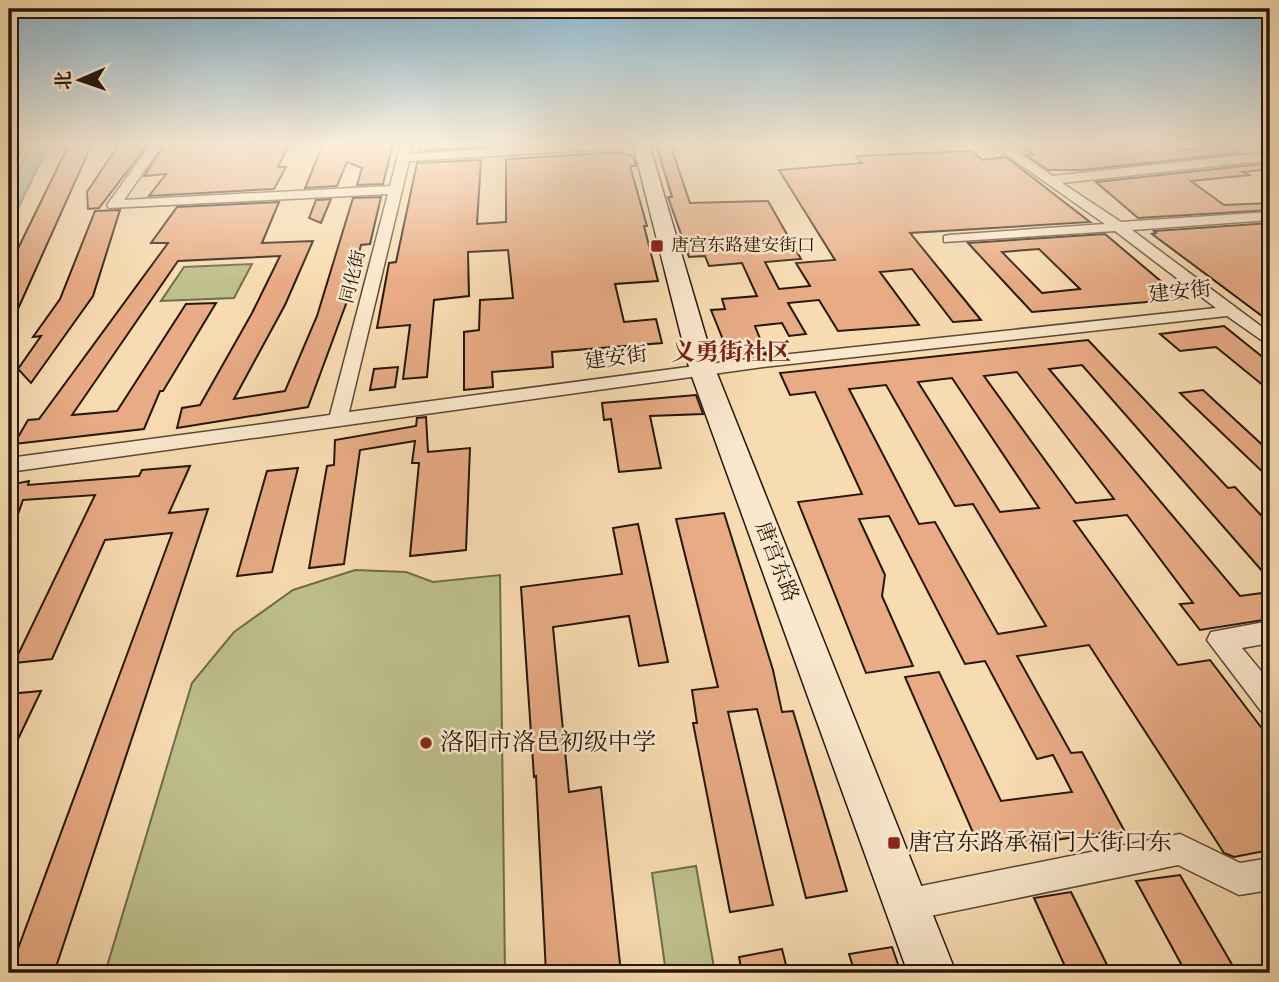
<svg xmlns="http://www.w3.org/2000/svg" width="1279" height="982" viewBox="0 0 1279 982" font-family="'IM FELL English','Noto Serif SC',serif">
  <rect width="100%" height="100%" fill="#f7dcb0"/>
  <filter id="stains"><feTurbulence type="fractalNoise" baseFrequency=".00286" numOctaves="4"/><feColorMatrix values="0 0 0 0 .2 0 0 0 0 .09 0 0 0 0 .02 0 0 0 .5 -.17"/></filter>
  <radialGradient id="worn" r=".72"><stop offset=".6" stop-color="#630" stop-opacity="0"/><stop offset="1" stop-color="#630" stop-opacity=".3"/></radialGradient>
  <path fill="#bdc08b" stroke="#706c4c" stroke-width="2" d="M252 264 234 298 161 301 184 267Z
    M355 570 406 572 433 582 500 575 505 973H105L192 683 234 632 293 590Z
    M696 866 715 973H666L652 873Z"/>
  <path fill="#9dbbaf" stroke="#6d796f" stroke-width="2" d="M31 144H49L9 227V189Z"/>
  <path fill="#e8ab83" stroke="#24170e" stroke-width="2" fill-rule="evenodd" d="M69 144H92L9 329V267Z
    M119 144H148L99 208 88 209 87 192Z
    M165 144H289L278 167H286L274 189 149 196 166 174 144 176Z
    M323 144H393L383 184 357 185 362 168 347 162 337 186 305 188Z
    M421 144H480V147L419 151Z
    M656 144H670L690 203 768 201 801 259 765 262 779 289 810 286 796 263 835 260 779 170 862 163 856 156 970 151 983 160 1006 157 1090 222 910 233 981 320 953 322 912 269 880 272 919 325 838 331 819 300 788 303 806 334 789 336 782 323 755 326 766 354 730 357 711 310 725 309 722 299 757 296 742 263 709 266 705 256 689 257 668 197H672Z
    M1018 144H1174L1184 150 1224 145 1240 153 1082 170H1048L1026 155 1033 154Z
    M621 152 633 156 636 166H630L647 226H644L658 281 615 284 624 322 656 319 662 343 552 352 553 367 492 372 493 387 464 390V332L479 330 480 300 513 298 508 250 468 252 469 296 434 300 427 377 403 379 410 325 377 328 389 263 396 262 417 163 481 160 477 224 506 222V159Z
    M1261 164 1270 169 1243 172 1249 175 1191 181 1224 205 1270 203V210L1138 218 1096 182Z
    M381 197 370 244 361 245 346 304 308 407 177 428 182 408 200 405 252 313 280 256 178 261 72 415 117 411 186 304 216 303 163 391H160L144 429 14 444 28 420 39 419 168 243H151L177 207 279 202 262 243 313 241 285 305 234 399 285 391 317 316 353 198Z
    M331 199 321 223 309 218 316 200Z
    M120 210 93 296 31 383 18 369 41 336 33 337 60 299 95 211Z
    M1270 223V322L1152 234 1156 233 1154 231Z
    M1105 234 1182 299 1032 312 968 243ZM1039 249 1080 289 1042 293 1002 252Z
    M1224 326 1270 363V391L1216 347 1180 351 1160 334Z
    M1088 340 1228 488 1235 487 1270 525V580L1082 365 1049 369 1240 596 1270 592V619L1200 630 1180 604 1193 603 1127 515 1074 521 1178 665 1210 660 1270 739V850L1234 857 1224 853 1089 645 1017 656 1071 753 1082 752 1124 830 981 851 905 677 939 672 1001 801 1072 792 1053 755 1037 759 985 661 965 664 889 516 859 519 885 575 882 596 913 666 866 673 798 502 862 494 815 392 790 395 780 373ZM1017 372 1114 499 1076 503 984 376ZM952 378 1039 508H1038L1000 512 918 382ZM886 385 955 506 973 504 1046 626 998 634 935 522 919 524 849 389Z
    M398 367 395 387 370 390 374 369Z
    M1203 390 1270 452V479L1180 393Z
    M696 395 703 414 650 416 661 468 619 472 611 419 604 420 602 403Z
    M426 417 428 452 470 448 466 550 410 556 419 463H412L415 441 360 450 344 564 309 568 327 466 334 465 335 440 416 426 417 418Z
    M190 466 169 513 208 509 54 973H9L172 533 105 540 52 659 14 663 95 495 23 500 11 534 9 533V485L29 481 28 485 139 476 142 470Z
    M298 468 272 572 237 576 267 471Z
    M724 513 773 670 782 712 793 711 847 891 806 898 757 709 728 712 773 905 730 912 693 723H697L692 690 718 687 676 519Z
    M638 524 668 662 639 666 629 616 553 627 569 792 601 787 621 973H546L536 776 534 777 521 587 622 574 613 528Z
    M41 691 9 758V694Z
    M1180 875 1237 973H1186L1136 881Z
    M1071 892 1111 973H1068L1034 898Z
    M892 947 901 973H855L849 954Z
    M782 949 788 973H742L739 957Z"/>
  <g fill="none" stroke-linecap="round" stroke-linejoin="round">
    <g stroke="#594836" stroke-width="3">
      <path id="street" d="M151 144H163L124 200 390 186 401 144H413L410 154 565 144H633L627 148 409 161 349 412 763 357 1216 308 1115 231 944 242V236L949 235 1105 224 991 144H1005L1053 176 1270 152V160L1062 183 1121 222 1270 212V220L1132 230 1270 333V346L1227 316 763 367 9 472V458L330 415 388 194 109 208 107 205Z
        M1270 621V643L1242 648 1270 682V715L1261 711 1207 640 1211 632Z
        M1180 834 1240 863 1270 858V890L1239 895 1178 865 906 921 895 916 890 905 895 894 906 889Z"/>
    </g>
    <g stroke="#24170e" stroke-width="3">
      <path id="secondary" d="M9 144H23L15 159 9 160Z
        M633 144H649L716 371 956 973H908L690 371Z"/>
    </g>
    <use href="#street" fill="#fae8cc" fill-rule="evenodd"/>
    <use href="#secondary" fill="#fae8cc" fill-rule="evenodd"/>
  </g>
  <linearGradient id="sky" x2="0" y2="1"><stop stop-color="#8ab7d1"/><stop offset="0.51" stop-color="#fbefdb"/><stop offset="1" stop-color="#fbefdb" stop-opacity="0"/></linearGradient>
  <rect width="1279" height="282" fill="url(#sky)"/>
  <g fill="#8f2418" stroke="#fae8cc" stroke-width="2.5">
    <rect x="650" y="239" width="14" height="14" rx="3.5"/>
    <circle cx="426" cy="743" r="7"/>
    <rect x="887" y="836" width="14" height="14" rx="3.5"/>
  </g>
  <g text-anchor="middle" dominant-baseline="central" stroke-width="5" stroke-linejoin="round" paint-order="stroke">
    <g font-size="18" fill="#24170e" stroke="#fae8cc" text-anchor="start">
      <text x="671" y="246">唐宫东路建安街口</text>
    </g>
    <g font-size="18" fill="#24170e" stroke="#fae8cc">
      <text transform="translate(354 277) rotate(-76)">同化街</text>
    </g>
    <g font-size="21" fill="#24170e" stroke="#fae8cc">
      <text transform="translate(1180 293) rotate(-6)">建安街</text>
      <text transform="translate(616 359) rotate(-8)">建安街</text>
      <text transform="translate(776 562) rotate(69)">唐宫东路</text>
    </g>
    <g font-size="24" font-weight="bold" fill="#7a1f14" stroke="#fae8cc">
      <text x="731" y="353">义勇街社区</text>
    </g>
    <g font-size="24" fill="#24170e" stroke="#fae8cc" text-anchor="start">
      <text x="440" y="743">洛阳市洛邑初级中学</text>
      <text x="908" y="843">唐宫东路承福门大街口东</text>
    </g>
  </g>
  <rect width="1279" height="982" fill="none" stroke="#f7dcb0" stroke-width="35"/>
  <rect x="10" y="10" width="1258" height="961" fill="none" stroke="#24170e" stroke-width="3.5"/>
  <rect x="18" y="18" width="1244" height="947" fill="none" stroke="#24170e" stroke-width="2"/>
  <g transform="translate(80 80) rotate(268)" stroke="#fae8cc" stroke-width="5" paint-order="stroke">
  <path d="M0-5L12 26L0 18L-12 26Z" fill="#24170e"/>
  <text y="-10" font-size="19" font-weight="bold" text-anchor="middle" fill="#24170e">北</text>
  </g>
  <rect width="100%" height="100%" filter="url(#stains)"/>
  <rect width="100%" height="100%" fill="url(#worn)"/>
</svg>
